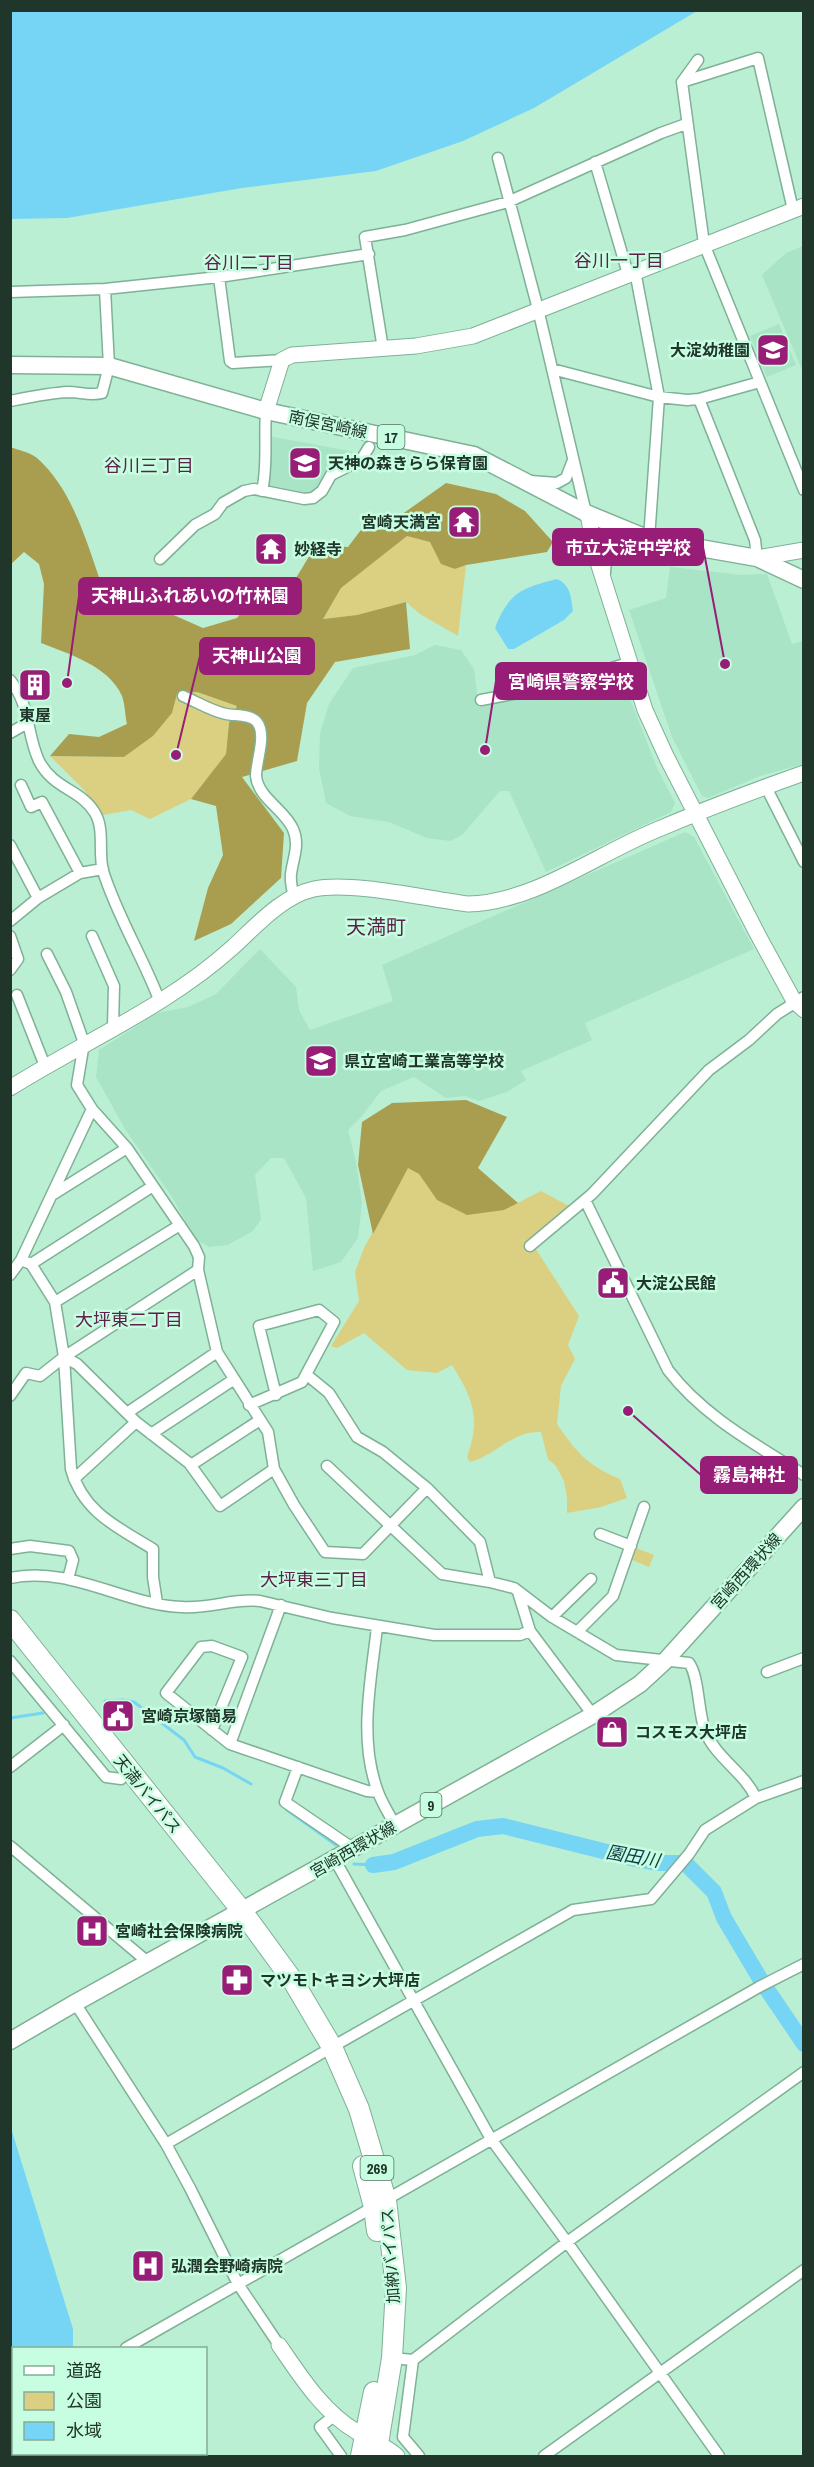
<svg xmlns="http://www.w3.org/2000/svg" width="814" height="2467" viewBox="0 0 814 2467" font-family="'Archivo Narrow','Noto Sans JP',sans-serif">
  <rect width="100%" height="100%" fill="#baefd3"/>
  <path fill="#a8e4c5" d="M803 246V372L762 275 786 253Z
    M779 324 796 365 767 377 750 336Z
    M268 436 360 453 332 467 323 475 320 486 315 492 308 495 267 487 271 459Z
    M670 567 741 575 767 574 792 644 803 641V764L760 776 708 798 702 796 672 737 629 610 666 598Z
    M435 645 461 650 474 669 479 707 546 694 620 673 657 768 675 803 671 812 546 872 509 791H500L462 835 450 841 427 838 389 822 350 816 326 803 319 768 320 733 329 704 353 668 415 655Z
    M685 832 694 837 754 949 585 1023 592 1040 521 1071 526 1080 507 1092 479 1101 465 1096 446 1098 414 1077 381 1091 361 1117 348 1130 356 1162 362 1203 358 1238 341 1262 313 1271 306 1198 284 1158H271L255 1175 261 1219 253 1231 228 1245 209 1247 195 1239 172 1197 125 1129 96 1077 99 1050 157 1013 188 1007 216 994 260 949 296 987 299 1010 310 1030 393 1001 382 965Z"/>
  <path fill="#dbd082" d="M407 535 430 542 455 569 466 565 458 636 420 614 406 602 357 615 322 619 341 588Z
    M197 692 237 706 229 723 226 754 191 799 150 819 131 810 103 815 84 790 50 756 124 757 153 736 172 713 177 694Z
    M408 1167 419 1174 437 1200 504 1210 541 1191 569 1206 532 1243 579 1316 568 1345 575 1359 561 1386 557 1424C576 1452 588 1466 620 1479L627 1498 601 1507 567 1513V1497L564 1481 556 1466 548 1459 541 1432C513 1430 495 1456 470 1462L467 1457C481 1419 473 1398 452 1365L437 1373 407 1370 364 1333 337 1348 331 1346 359 1301 355 1272 364 1248Z
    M633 1547 654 1555 649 1567 628 1558Z"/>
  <path fill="#a99e50" d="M10 447C18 450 30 452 37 458 72 489 86 540 101 583L203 628 237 618 258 589 296 578 316 545 348 547 373 514 401 515 446 483 496 494 525 511 553 542 547 552 466 565 455 569 441 564 430 542 407 536 341 588 323 619 357 615 406 602 410 649 335 662 307 703 297 761 242 777 284 833 281 878 231 924 194 941 208 888 223 855 216 806 191 799 226 754 229 723 237 706 197 692 177 694 172 713 153 736 124 757 50 756 69 734 99 737 127 724C125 715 125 704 122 696 109 666 69 654 41 643L44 584 39 564 24 552 11 564Z
    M466 1100 507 1117 478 1168 518 1203 504 1210 467 1215 437 1200 419 1174 408 1168 373 1234 358 1165 362 1122 392 1103Z"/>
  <path fill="#76d5f4" d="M10 11 11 10 697 11 534 108 463 141 376 171 242 188 67 218 11 219Z
    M557 579C571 585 571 598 573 611L564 620 514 649H508L495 628C509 592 522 588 557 579Z
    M11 2128 73 2329V2348H14L13 2387 10 2385Z"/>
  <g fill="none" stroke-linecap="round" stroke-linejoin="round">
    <path stroke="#76d5f4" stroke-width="3" d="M105 1701 123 1700 134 1702 184 1740 195 1757 223 1768 251 1784
      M10 1718 43 1713
      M287 1810 336 1845
      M354 1864 373 1865"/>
    <path stroke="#76d5f4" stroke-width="16" d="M373 1865 394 1862 477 1829 503 1826 635 1859 657 1863H685L714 1892 724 1918 762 1982 804 2044"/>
    <g stroke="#7eb196" stroke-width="13">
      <path id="street" d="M698 60 682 82 704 244 804 490
        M682 82 758 58 793 210
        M498 158 538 309 586 513
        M595 162 628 274
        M219 277 230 361 233 363 282 360
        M10 292 105 289 219 277 369 254
        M383 349 365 237 405 230 508 202 661 133 686 124
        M552 369 659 397 687 400 699 399 760 382
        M699 399 755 540 757 558
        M10 401C30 397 49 393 68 392 80 392 91 396 102 393L109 366 105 289
        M530 481 557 483 566 478 573 460
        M262 491C268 465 264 438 266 411
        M160 559 195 525 215 514 223 503 244 491 254 489 304 499 313 498 322 491 331 475 361 460 369 447
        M605 573C605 543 623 544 649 539L659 397 635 271
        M10 680C31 706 26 733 39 761 54 790 81 789 95 813 105 830 98 853 103 871 117 916 143 957 160 1002
        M183 696C197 702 211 711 226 714 235 716 250 714 257 722 267 735 256 761 256 776 258 798 285 810 293 829 300 845 293 858 291 874 290 882 292 889 294 897
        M481 700 555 686 631 662
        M10 733 29 722
        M21 785 31 807 42 802 80 873
        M766 787 804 862
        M10 845 38 898
        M10 921 38 898 80 873 103 869
        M10 936 18 959 10 970
        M92 936 114 986 113 1027
        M47 954 66 992 84 1043 77 1085 92 1109 127 1148 194 1246 199 1257 198 1270 217 1352 268 1432 274 1469 294 1505 325 1552 363 1554 427 1488
        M17 995 45 1066
        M92 1109 21 1260 31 1264 55 1302 64 1357 71 1469C83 1512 117 1527 153 1549V1577L157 1603
        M52 1195 127 1148
        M585 1200 668 1370C703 1416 755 1444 804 1475
        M530 1246 592 1194 709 1070 749 1040 777 1014 804 997
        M31 1264 153 1186
        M10 1275 21 1260
        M55 1302 180 1225
        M64 1357 77 1364 136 1422 189 1463 220 1506 274 1469
        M307 1375 329 1393 357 1437 383 1452 427 1488 480 1542 490 1582 514 1588 552 1617 616 1655 689 1663C699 1676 698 1712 705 1731 716 1758 744 1772 756 1798
        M10 1396 26 1373 40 1376 64 1357 198 1270
        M249 1405 302 1382 334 1322 319 1310 259 1326 276 1395
        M127 1413 217 1352
        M151 1434 233 1380
        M191 1465 260 1420
        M327 1466 442 1574 490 1582
        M74 1479 136 1422
        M600 1534 631 1546
        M10 1549 30 1546 69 1551 73 1560 68 1579
        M10 1578C70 1565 124 1605 182 1607 209 1609 234 1598 260 1601L332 1618 434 1635H520L530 1631
        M518 1592 530 1631 593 1715
        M281 1605 230 1744 367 1791 378 1792
        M552 1617 591 1579
        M377 1627C371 1681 358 1739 378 1792 382 1803 389 1814 395 1825
        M577 1632 613 1596 644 1507
        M10 1661 106 1777 121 1779
        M767 1672 804 1658
        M212 1730 242 1657 212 1646 201 1647 166 1693 230 1744
        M10 1767 64 1725
        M298 1767 285 1802 354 1849
        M10 1846 149 1963
        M335 1860 491 2139 567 2242 719 2456
        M75 2003 166 2144 190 2188 238 2284 279 2345
        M332 2047 573 1910 651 1899 689 1854 705 1830 756 1798 804 1781
        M166 2144 322 2053
        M126 2348 759 1987 804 1964
        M392 2358 413 2360 567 2242 804 2072
        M413 2360 403 2437 419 2456
        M10 2396 14 2395
        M335 2415 320 2427 341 2456
        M544 2456 804 2270"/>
    </g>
    <g stroke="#7eb196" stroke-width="17">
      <path id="secondary" d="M266 411 282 360 292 355 416 346 473 336 804 206
        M586 513 589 519 594 550 645 710 667 758 758 935 794 1001 804 1010
        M757 558 804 550
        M10 1088C85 1041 168 1006 233 947 256 926 282 896 314 889 352 881 427 899 468 904 532 903 596 855 654 831 703 810 753 791 804 773
        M279 2345C301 2377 323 2412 357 2432 371 2441 385 2445 397 2456"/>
    </g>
    <g stroke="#7eb196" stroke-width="19">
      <path id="primary" d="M10 365 109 366 266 411 474 455 586 513 649 539 757 558 804 580
        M10 2041 75 2003 593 1715 640 1684 665 1661 804 1507"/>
    </g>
    <g stroke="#7eb196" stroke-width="22">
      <path id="highway" d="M10 1620 242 1911 293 1981 332 2047 359 2109 386 2200 396 2288 392 2358 376 2456
        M363 2166 374 2207 377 2231
        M361 2456 374 2392"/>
    </g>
    <use href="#street" stroke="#fff" stroke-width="10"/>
    <use href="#secondary" stroke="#fff" stroke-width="15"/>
    <use href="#primary" stroke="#fff" stroke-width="16"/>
    <use href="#highway" stroke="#fff" stroke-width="20"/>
  </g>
  <defs>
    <g id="school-square" transform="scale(1.725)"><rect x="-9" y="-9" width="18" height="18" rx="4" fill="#971d77" stroke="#c7fde0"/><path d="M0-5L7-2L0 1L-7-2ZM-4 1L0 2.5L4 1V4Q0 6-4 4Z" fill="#fff"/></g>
    <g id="temple-square" transform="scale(1.725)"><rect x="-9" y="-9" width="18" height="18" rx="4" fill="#971d77" stroke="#c7fde0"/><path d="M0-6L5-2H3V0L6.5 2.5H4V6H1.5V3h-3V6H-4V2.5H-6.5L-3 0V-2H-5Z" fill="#fff"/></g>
    <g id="building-square" transform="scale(1.725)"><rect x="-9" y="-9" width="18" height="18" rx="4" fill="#971d77" stroke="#c7fde0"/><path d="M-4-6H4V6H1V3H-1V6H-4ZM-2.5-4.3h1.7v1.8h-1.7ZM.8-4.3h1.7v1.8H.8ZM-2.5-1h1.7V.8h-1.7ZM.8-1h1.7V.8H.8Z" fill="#fff"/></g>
    <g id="civic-square" transform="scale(1.725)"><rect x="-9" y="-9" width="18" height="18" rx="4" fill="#971d77" stroke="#c7fde0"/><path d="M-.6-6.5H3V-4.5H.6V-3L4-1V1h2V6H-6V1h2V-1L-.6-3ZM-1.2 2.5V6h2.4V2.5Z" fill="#fff"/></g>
    <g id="shop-square" transform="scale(1.725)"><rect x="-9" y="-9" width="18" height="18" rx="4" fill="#971d77" stroke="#c7fde0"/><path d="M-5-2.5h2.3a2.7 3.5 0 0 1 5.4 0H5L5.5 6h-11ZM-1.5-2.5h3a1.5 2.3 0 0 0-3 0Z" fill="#fff"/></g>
    <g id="hospital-square" transform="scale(1.725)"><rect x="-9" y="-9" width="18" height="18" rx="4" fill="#971d77" stroke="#c7fde0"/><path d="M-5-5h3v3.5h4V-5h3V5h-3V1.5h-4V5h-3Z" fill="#fff"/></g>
    <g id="pharmacy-square" transform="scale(1.725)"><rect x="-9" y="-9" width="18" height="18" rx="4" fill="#971d77" stroke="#c7fde0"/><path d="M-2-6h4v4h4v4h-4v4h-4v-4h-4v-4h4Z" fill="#fff"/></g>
  </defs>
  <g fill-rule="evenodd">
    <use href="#school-square" x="773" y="350"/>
    <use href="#school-square" x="305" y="463"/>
    <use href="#temple-square" x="464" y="522"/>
    <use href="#temple-square" x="271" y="549"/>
    <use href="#building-square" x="35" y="685"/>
    <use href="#school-square" x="321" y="1061"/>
    <use href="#civic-square" x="613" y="1283"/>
    <use href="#civic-square" x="118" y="1716"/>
    <use href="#shop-square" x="612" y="1732"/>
    <use href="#hospital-square" x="92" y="1931"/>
    <use href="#pharmacy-square" x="237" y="1980"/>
    <use href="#hospital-square" x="148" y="2266"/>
  </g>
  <g text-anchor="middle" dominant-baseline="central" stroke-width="5" stroke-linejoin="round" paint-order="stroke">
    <g fill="#c7fde0" stroke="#537261" stroke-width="1.5">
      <rect x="377.5" y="425" width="27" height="24" rx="4.5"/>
      <rect x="420.5" y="1793" width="21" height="24" rx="4.5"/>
      <rect x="360.5" y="2156" width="33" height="24" rx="4.5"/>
    </g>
    <g font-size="15" font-weight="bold" fill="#21362b">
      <text x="391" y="437">17</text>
      <text x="431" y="1805">9</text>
      <text x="377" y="2168">269</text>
    </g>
    <g font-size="16" font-weight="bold" fill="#21362b" stroke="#c7fde0" text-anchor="start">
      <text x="750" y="350" text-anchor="end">大淀幼稚園</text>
      <text x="328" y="463">天神の森きらら保育園</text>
      <text x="441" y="522" text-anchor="end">宮崎天満宮</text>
      <text x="294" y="549">妙経寺</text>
      <text x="35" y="715" text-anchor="middle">東屋</text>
      <text x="344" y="1061">県立宮崎工業高等学校</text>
      <text x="636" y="1283">大淀公民館</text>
      <text x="141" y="1716">宮崎京塚簡易</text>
      <text x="635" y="1732">コスモス大坪店</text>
      <text x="115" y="1931">宮崎社会保険病院</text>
      <text x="260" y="1980">マツモトキヨシ大坪店</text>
      <text x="171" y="2266">弘潤会野崎病院</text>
    </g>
    <g font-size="16" fill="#21362b" stroke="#c7fde0">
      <text transform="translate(328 424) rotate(12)">南俣宮崎線</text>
      <text transform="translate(746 1571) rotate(-48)">宮崎西環状線</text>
      <text transform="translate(148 1794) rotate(51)">天満バイパス</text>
      <text transform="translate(353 1849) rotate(-30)">宮崎西環状線</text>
      <text transform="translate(390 2256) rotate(-94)">加納バイパス</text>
    </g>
    <g font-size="18" fill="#5c224a" stroke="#c7fde0">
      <text x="619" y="260">谷川一丁目</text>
      <text x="249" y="262">谷川二丁目</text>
      <text x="149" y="465">谷川三丁目</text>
      <text x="129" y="1319">大坪東二丁目</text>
      <text x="314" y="1579">大坪東三丁目</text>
    </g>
    <g font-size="18" font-style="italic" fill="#0f3c49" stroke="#c7fde0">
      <text transform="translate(633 1856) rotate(10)">園田川</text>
    </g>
    <g font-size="20" fill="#5c224a" stroke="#c7fde0">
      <text x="376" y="926">天満町</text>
    </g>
  </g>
  <path fill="none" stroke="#971d77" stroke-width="2" d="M725 664L703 547M67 683L79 596M176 755L200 656M485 750L496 681M628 1411L701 1475"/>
  <g fill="#971d77" stroke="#c7fde0" stroke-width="2">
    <circle cx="725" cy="664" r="6"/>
    <circle cx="67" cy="683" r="6"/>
    <circle cx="176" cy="755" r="6"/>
    <circle cx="485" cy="750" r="6"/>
    <circle cx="628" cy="1411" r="6"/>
  </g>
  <g fill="#971d77" stroke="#971d77" stroke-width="2">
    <rect x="553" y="529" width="150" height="36" rx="6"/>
    <rect x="79" y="578" width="222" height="36" rx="6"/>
    <rect x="200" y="638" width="114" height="36" rx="6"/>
    <rect x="496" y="663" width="150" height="36" rx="6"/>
    <rect x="701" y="1457" width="96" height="36" rx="6"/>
  </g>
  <g font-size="18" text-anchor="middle" font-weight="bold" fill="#fff">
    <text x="628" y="554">市立大淀中学校</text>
    <text x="190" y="602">天神山ふれあいの竹林園</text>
    <text x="257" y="662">天神山公園</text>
    <text x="571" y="688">宮崎県警察学校</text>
    <text x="749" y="1481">霧島神社</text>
  </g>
  <rect width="814" height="2467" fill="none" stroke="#21362b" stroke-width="24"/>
  <rect x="12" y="2347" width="195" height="108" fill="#c7fde0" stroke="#85ad98" stroke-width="1.5"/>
  <rect x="24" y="2366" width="30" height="9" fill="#ffffff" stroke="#85ad98" stroke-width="1.5"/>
  <text x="66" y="2377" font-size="18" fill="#21362b">道路</text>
  <rect x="24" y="2392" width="30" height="18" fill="#dbd082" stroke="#85ad98" stroke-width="1.5"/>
  <text x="66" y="2407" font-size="18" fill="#21362b">公園</text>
  <rect x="24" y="2422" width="30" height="18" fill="#76d5f4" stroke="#85ad98" stroke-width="1.5"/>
  <text x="66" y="2437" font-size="18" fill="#21362b">水域</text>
</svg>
